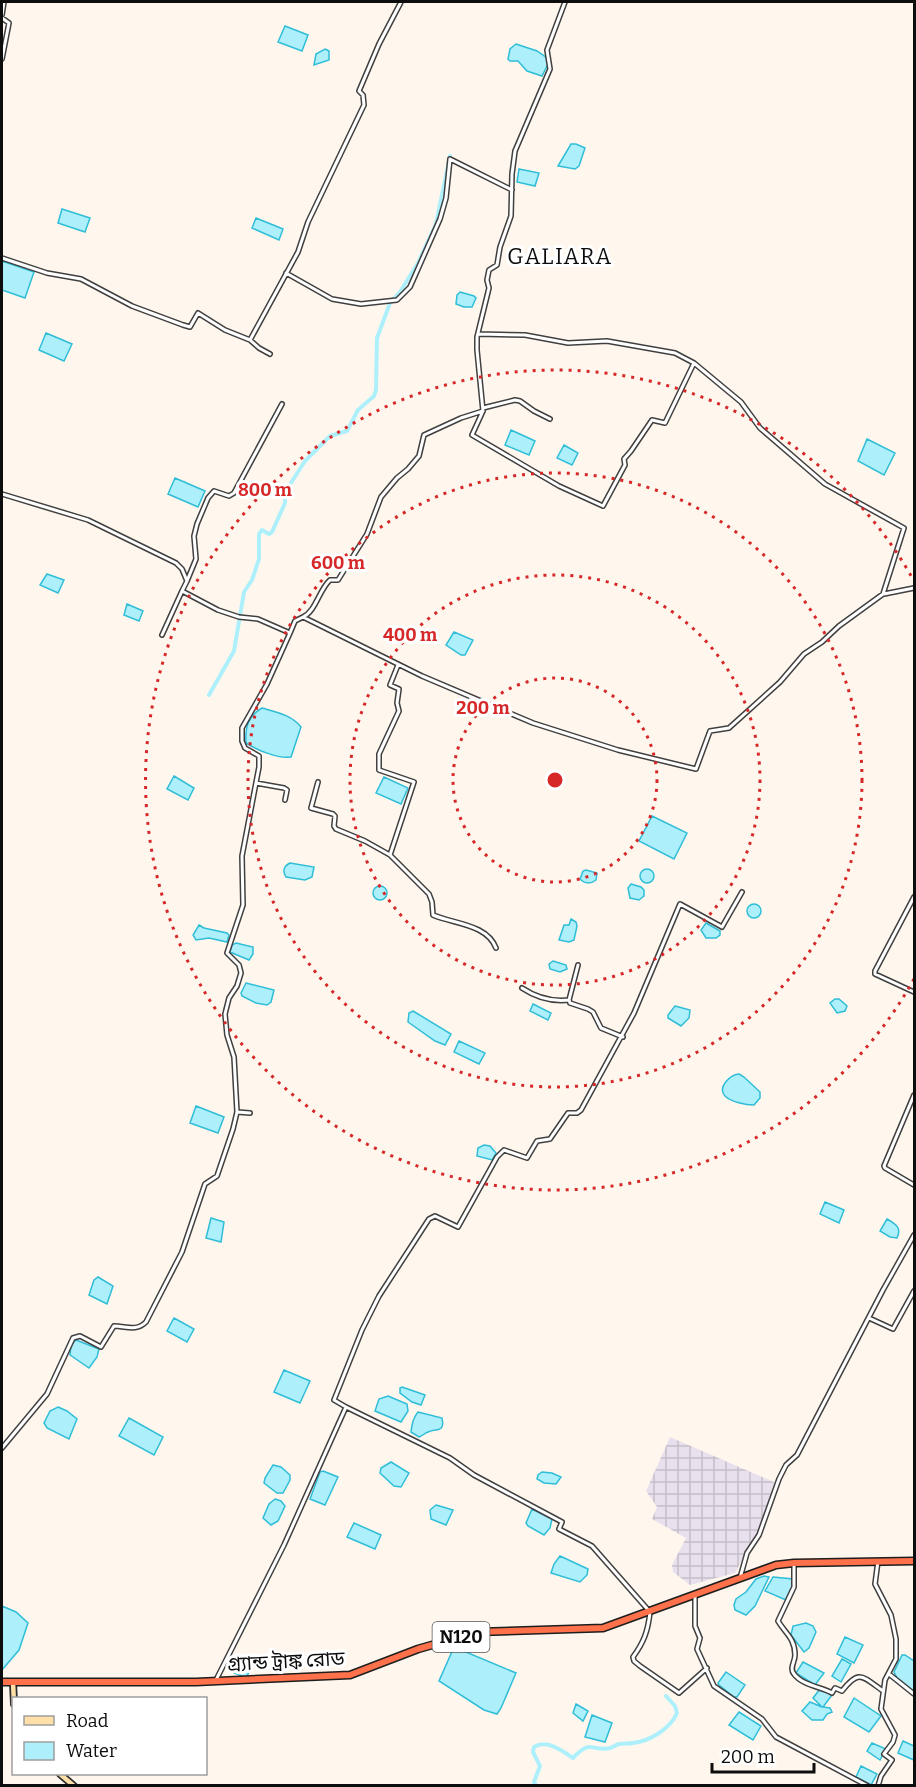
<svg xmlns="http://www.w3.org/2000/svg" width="916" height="1787" viewBox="0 0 916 1787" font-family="Bitter,'Noto Sans Bengali',serif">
  <defs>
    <pattern id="industrial-grid" width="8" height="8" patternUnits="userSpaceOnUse" patternTransform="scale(1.5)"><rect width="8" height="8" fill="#e8e0ed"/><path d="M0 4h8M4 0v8" fill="none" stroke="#c6bfca"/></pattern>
  </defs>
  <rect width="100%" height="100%" fill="#fff7ed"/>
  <path fill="url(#industrial-grid)" d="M670 1437 774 1482 762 1524 735 1573 690 1585 673 1572 672 1565 686 1538 652 1519 657 1507 646 1491Z"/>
  <path fill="#adf0fb" stroke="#2fbdd7" stroke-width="1.5" d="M285 26 308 35 302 51 278 42Z
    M516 44 537 51 547 58 548 64 542 76 527 71 518 61H510L508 59 510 49Z
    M325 49 329 51V60L314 65 316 54Z
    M571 144H576L585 148 579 166 575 169 558 166Z
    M519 169 539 173 535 186 517 182Z
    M62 209 90 218 85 232 58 223Z
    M256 218 283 229 279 240 252 228Z
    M2 261 34 272 25 298 2 290Z
    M460 292 474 296 476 298 472 307H464L456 304 457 295Z
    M46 333 72 344 64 361 39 350Z
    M511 430 535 441 529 455 505 445Z
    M867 439 895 453 884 475 858 461Z
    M564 445 578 453 572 465 557 458Z
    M175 478 205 491 198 507 168 494Z
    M47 574 64 580 58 593 40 585Z
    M127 604 143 611 139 621 124 615Z
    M454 632 473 640 465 655H461L446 645Z
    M262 708C276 712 292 715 301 727L291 757C278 759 257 750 246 743 245 727 248 716 262 708Z
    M174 776 194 788 188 800 167 789Z
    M384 777 408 788 401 804 376 793Z
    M652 816 687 833 674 859 639 841Z
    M290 863 314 867 312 877 305 880 286 877C282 871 284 866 290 863Z
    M640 876a7 7 0 1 1 14 0a7 7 0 1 1-14 0Z
    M586 870 597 873 596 880C591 884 585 884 580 879L583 871Z
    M631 884 641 887 644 890V896L639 900 630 898 628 888Z
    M373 893a7 7 0 1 1 14 0a7 7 0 1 1-14 0Z
    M747 911a7 7 0 1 1 14 0a7 7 0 1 1-14 0Z
    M571 919 576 922 577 926 574 940 569 942 559 940 564 925H569Z
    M706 923 720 931V935L716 938H706L701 930Z
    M199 925 204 928 227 933 229 935 227 942 209 938 196 940 193 935Z
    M236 943 253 947V954L249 960 230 952 232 945Z
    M553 961 566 965 567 969 560 972 550 969 549 964Z
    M246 983 274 990 271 1002 267 1005 256 1003 242 996 241 993Z
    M835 999H839L847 1006 845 1011 837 1013 830 1003Z
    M533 1004 551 1013 548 1020 530 1011Z
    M675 1006 690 1010 689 1018 681 1026 668 1018V1015Z
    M413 1011 451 1034 445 1045 435 1041 408 1022 409 1013Z
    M459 1041 485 1053 479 1064 454 1052Z
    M739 1074 744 1077 760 1092V1098L754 1105C746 1105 731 1102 725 1096 717 1087 730 1075 739 1074Z
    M196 1106 224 1117 218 1133 190 1123Z
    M484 1145 490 1146 496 1153 492 1160 477 1156 478 1148Z
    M825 1202 844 1210 839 1223 820 1214Z
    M211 1218 224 1222 221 1242 206 1238Z
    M887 1219C896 1224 902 1228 897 1238L890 1237 880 1231Z
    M98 1277 113 1286 107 1304 89 1295 94 1280Z
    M174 1318 194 1329 187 1342 167 1331Z
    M76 1340 99 1349 97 1357 89 1368 70 1355 71 1345Z
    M284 1370 310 1381 300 1403 274 1392Z
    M402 1387 425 1395 421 1405 412 1402 400 1393V1388Z
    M388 1396 407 1404 408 1411 401 1422 375 1411 379 1399Z
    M58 1407 67 1411 77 1419 69 1439 47 1428 44 1423 50 1411Z
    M418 1412 442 1418C445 1433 437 1428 428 1432 425 1433 422 1436 419 1437L411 1432C412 1424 413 1418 418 1412Z
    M129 1418 163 1437 154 1455 119 1436Z
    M391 1462 409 1473 401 1487 394 1486 380 1473 381 1468Z
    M273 1465 281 1467 290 1475V1480L283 1493H277L264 1483 265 1478Z
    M323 1471 338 1477 325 1505 310 1499 320 1472Z
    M542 1472 552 1473 561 1477 556 1484 544 1483 537 1479 538 1475Z
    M275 1499 281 1501 285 1506 278 1521 271 1525 263 1518 269 1504Z
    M436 1505 453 1510 446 1525 431 1519 430 1510Z
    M532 1509 552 1519 550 1528 544 1535 528 1526 526 1523Z
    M354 1523 381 1535 375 1549 347 1537Z
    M560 1556 588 1569 587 1575 580 1582 551 1573 554 1564Z
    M764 1576 769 1577 755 1606 746 1615 735 1610 734 1605 736 1599 746 1592 756 1579Z
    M773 1577 793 1579V1586L786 1600 765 1591Z
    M2 1606 16 1612 28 1623 19 1650 2 1670Z
    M806 1623 813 1626 816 1632 809 1648 804 1652 791 1635 793 1626Z
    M845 1637 863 1645 854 1663 837 1654Z
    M454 1647 516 1673 501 1708 497 1714 484 1710 439 1681Z
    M902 1655H905L914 1661V1692L897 1678 894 1672Z
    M233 1657 252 1666 246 1678 228 1670Z
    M842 1659 851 1664 841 1682 832 1676Z
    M803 1662 824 1673 815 1685 796 1673Z
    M726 1672 745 1685 737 1697H734L719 1685 718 1683Z
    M820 1689 832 1695 823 1707 830 1708 832 1712 827 1714 823 1720H812L802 1711 810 1702 822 1707 813 1698Z
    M854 1698 881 1716 869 1732 844 1717Z
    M576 1704 588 1711 583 1721 573 1713Z
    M739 1712 761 1726 753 1740 729 1725Z
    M592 1715 612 1723 605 1742 585 1737Z
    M903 1741 914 1746V1760L898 1753Z
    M872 1743 886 1749 880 1760 867 1751Z
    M861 1766 877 1774 871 1785 856 1777Z"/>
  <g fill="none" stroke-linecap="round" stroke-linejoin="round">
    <path stroke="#adf0fb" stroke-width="4" d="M209 695 234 651 244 592 252 580 259 559V534L262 530 269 534 272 532 285 503V492L305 461 330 436 347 431 358 410 374 396 376 390 377 338 390 303 400 292 418 263 436 224 450 156
      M536 1786 534 1782 540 1766 533 1752 534 1747C547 1739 563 1751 573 1758 592 1738 590 1752 610 1748 614 1747 615 1745 619 1744 623 1743 628 1744 633 1743 650 1741 670 1729 677 1713L675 1706 666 1696"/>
    <g stroke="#404040" stroke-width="6">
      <path id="street" d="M565 2 547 50 550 69 515 151 512 174 511 216 500 247 497 265 489 270 487 280 489 288 477 337V350L483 411 472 435 559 486 603 506 625 465 624 459 631 451 652 420 665 423 694 363
        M2 15 4 2
        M2 18 9 23 2 59
        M2 258 47 273 81 279 132 306 183 325 190 327 198 313 225 330 250 340 298 252 308 222 364 105 363 95 359 91 379 44 401 2
        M286 273 332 299 361 304 397 300 410 287 440 219 446 198 450 159 512 190
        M250 340 259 348 270 354
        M483 408 515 400 520 401 534 411 550 419
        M2 494 88 520 176 563 182 569 187 581 182 591 218 610 239 617 258 619 290 633 267 684 242 728V741L245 748 259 756V767L242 856 243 905 227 953 239 965 241 973 237 986 229 998 225 1014 227 1035 234 1057 237 1112 233 1129 217 1176 205 1184 182 1252 146 1322C136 1332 126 1326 114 1326L101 1347 80 1336 73 1338 47 1394 2 1448
        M187 581 196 559 194 536 197 524 208 498 214 491 229 496 234 493 282 404
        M884 594 914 588
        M303 617C316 611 319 590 330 580H338L367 534 381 497 397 478 408 469 419 456 424 435 461 418 483 411
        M290 633 295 621 303 617 422 676 533 723 618 750 696 769 710 731 729 728 780 682 804 654 822 642 839 626 883 594 904 528 825 484 760 428 741 402 694 363 675 353 607 341 568 343 525 335 478 334
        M162 635 182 591
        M398 665 390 685 399 689 397 703 399 711 379 754V770L414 782 390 855 429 894 432 902 433 915C454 924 487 924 496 948
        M318 782 311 808 333 814 335 816 334 826 336 829 365 841 390 855
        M256 783 284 788 287 790 285 800
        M914 897 875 971V974L914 992
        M578 965 569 1000 570 1003 588 1009 593 1012 601 1028 623 1037
        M522 988C537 998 551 1002 569 1000
        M914 1095 884 1166 885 1168 914 1185
        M237 1112 250 1113
        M869 1318 893 1329 914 1291
        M346 1407 450 1458 474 1475 562 1522 559 1529 592 1546 650 1612C648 1631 644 1642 633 1657L634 1661 640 1666 679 1693 707 1668
        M878 1561 875 1584 891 1615 896 1639V1659L885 1680 881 1709 895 1735 893 1742 884 1754 892 1760 881 1776 878 1786
        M794 1563V1587L778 1621C785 1633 795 1638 795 1655 795 1662 789 1668 794 1674 802 1685 821 1687 832 1693L835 1688 842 1691C859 1669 862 1676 883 1691
        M740 1578 747 1553 759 1535 779 1479 786 1465 797 1455 883 1290 914 1235
        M695 1596V1626L700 1638 697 1649 714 1686 762 1719 776 1737 868 1786
        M889 1674 914 1694
        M216 1680 284 1545 346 1407 334 1400 362 1330 379 1296 429 1219 435 1216 458 1227 497 1157 504 1150 527 1158 537 1141 550 1139 568 1113H577L581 1110 634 1013 680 904 722 927 742 892"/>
    </g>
    <g stroke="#2f2f2f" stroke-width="8">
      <path id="secondary" d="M13 1682 14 1704
        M60 1774 74 1786"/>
    </g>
    <g stroke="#1e1e1e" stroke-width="9">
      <path id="highway" d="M2 1682H196L350 1675 418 1649 477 1632 603 1628 776 1565 794 1563 914 1561"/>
    </g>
    <use href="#street" stroke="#fff" stroke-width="3"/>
    <use href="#secondary" stroke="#ffe0a8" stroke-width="4.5"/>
    <use href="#highway" stroke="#ff714b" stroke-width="6"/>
  </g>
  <g fill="none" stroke="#d62828" stroke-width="3" stroke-dasharray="3 6">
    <circle cx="555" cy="780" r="102"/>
    <circle cx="555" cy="780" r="205"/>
    <circle cx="555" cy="780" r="307"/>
    <path d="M914 979A410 410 0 1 1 914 581"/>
  </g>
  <g text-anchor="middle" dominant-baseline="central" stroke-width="6" stroke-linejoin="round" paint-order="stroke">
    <rect fill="#fff" stroke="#565656" stroke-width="1.5" x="432.5" y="1622" width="57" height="30" rx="4.5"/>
    <g font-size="18" font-weight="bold" fill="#0d0d0d">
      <text x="461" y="1637">N120</text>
    </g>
    <g font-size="20" fill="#0d0d0d" stroke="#fff">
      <text transform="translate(286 1661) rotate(-3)">গ্র্যান্ড ট্রাঙ্ক রোড</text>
    </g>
    <g font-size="22" letter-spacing="1.5" fill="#0d0d0d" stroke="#fff">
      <text x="560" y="256">GALIARA</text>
    </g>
  </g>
  <circle cx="555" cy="780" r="9" fill="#d62828" stroke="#fff" stroke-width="3"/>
  <g font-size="18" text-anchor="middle" font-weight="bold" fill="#d62828" stroke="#fff" stroke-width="6" stroke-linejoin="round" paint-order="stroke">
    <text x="265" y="496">800 m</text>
    <text x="338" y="569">600 m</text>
    <text x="410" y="641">400 m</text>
    <text x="483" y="714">200 m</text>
  </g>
  <rect width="916" height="1787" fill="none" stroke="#0d0d0d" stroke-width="6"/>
  <rect x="12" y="1697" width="195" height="78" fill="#ffffff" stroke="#9e9e9e" stroke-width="1.5"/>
  <rect x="24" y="1716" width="30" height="9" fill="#ffe0a8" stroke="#9e9e9e" stroke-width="1.5"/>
  <text x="66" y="1727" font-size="18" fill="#0d0d0d">Road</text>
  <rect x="24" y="1742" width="30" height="18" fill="#adf0fb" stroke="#9e9e9e" stroke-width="1.5"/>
  <text x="66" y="1757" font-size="18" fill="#0d0d0d">Water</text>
  <path d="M712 1763v9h102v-9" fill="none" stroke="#0d0d0d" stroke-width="3"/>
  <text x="721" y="1763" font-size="18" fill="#0d0d0d" stroke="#ffffff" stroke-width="4.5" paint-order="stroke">200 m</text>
</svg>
